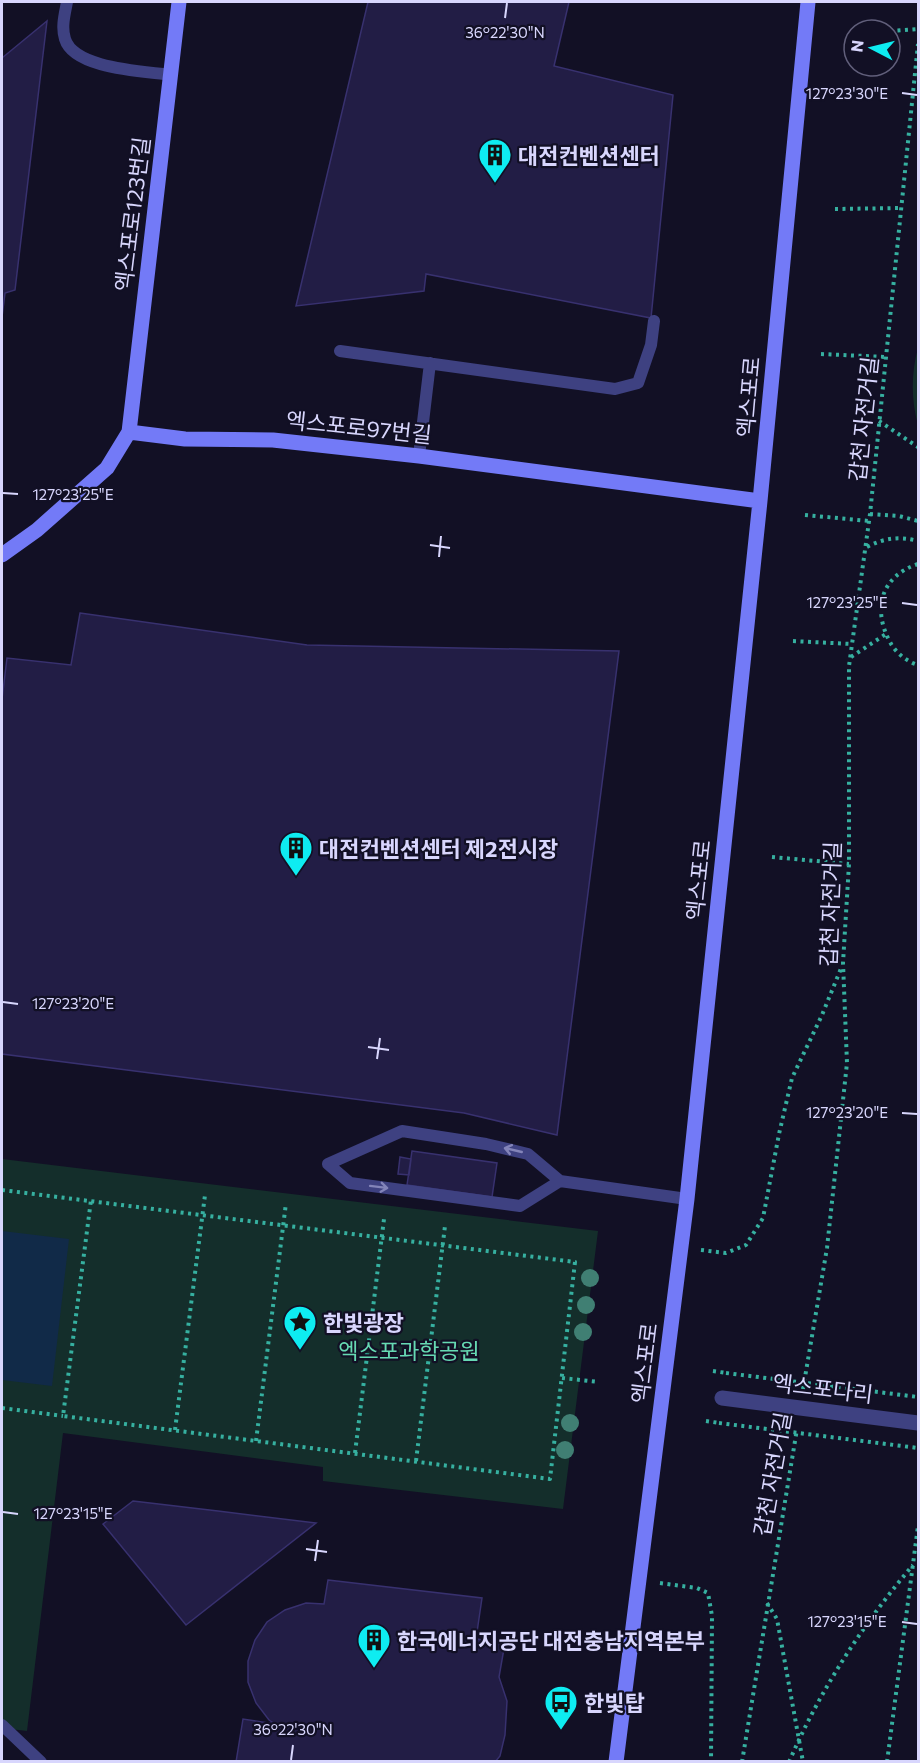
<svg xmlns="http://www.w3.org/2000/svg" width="920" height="1763" viewBox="0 0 920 1763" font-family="Commissioner,'Noto Sans KR',sans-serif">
  <rect width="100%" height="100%" fill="#121025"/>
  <path fill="#142e2b" d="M918 348V425C911 400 911 373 918 348Z
    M2 1159 598 1231 563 1509 323 1481V1467L63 1433 27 1731 2 1728Z"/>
  <path fill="#112a48" d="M2 1231 69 1239 52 1386 2 1380Z"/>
  <path fill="#221d45" stroke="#38316f" stroke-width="1.5" d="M368 2H569L554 66 673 95 651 318 426 274 424 291 296 306Z
    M47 21 15 290 5 293 2 317V58Z
    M80 613 307 645 619 651 557 1135 464 1113 2 1054V699L7 658 71 665Z
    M412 1151 497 1163 492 1197 407 1185Z
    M400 1157 411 1159 409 1175 398 1174Z
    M133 1501 218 1511 316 1523 186 1625 103 1524Z
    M328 1580 482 1598 476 1639 505 1643 499 1677 507 1701 505 1735 500 1756 495 1762H236L243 1719 275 1724 269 1720 256 1703 248 1682V1661L255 1640 267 1622 285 1610 306 1603 324 1604Z"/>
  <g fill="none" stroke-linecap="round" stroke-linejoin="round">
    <path stroke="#36b0a0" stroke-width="4" stroke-dasharray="3 4.5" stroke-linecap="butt" d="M890 31 918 29
      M853 34H854
      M835 209 901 208
      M821 354 886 357
      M879 421 918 447
      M870 514 899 516 918 521
      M805 515 869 521
      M867 547C884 538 899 536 918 541
      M918 564C881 576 872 609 890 642 895 652 907 662 918 665
      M793 641 852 644
      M851 657 886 634
      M772 857 849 864
      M2 1190 575 1262 550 1479 63 1416 91 1200
      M701 1250 726 1253 746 1245 763 1218 779 1134 792 1078 822 1015 842 966
      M713 1371 726 1373
      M562 1378 599 1382
      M803 1389 827 1248 847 1063 843 963 849 864V666L870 514 918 44
      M2 1408 63 1416
      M706 1421 719 1423
      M175 1430 205 1195
      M256 1441 286 1203
      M355 1453 384 1219
      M416 1461 445 1226
      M660 1583 697 1588 708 1593 712 1616 711 1762
      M767 1603 777 1619 803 1762
      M742 1762 797 1429
      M789 1762C820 1690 863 1624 913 1565
      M887 1762 918 1526"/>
    <path stroke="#3e4181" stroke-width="12" d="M67 2C65 13 61 27 65 39 74 69 144 71 171 75
      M340 351 615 389 638 383 651 345 654 321
      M419 456 430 363
      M560 1181 520 1206 350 1183 328 1164 402 1131 486 1144 528 1154 560 1181 687 1199
      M2 1725 41 1762"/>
    <path stroke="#737af7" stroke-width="15" d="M129 432 185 439 273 440 419 456 760 501
      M2 555 37 530 107 468 129 432 179 2
      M616 1762 687 1199 760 501 808 2"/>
    <path stroke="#36b0a0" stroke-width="4" stroke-dasharray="3 4.5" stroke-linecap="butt" d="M726 1373 918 1397
      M719 1423 918 1448"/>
    <path stroke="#3e4181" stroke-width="15" d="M722 1398 918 1423"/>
  </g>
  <g fill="#407f73">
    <circle cx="590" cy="1278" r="9"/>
    <circle cx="586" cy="1305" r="9"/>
    <circle cx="583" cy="1332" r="9"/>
    <circle cx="570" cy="1423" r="9"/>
    <circle cx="565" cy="1450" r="9"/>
  </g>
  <defs><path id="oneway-shaft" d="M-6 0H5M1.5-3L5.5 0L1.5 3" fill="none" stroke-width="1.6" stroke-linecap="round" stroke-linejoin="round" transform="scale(1.5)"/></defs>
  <g stroke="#8384b9">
    <use href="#oneway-shaft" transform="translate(513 1150) rotate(-167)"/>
    <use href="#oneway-shaft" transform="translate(379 1187) rotate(7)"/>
  </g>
  <path fill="none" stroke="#d8d6fd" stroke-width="2" d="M505 18 507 3M902 93 917 95M3 493 18 494M430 545 450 548M439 557 441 536M902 603 917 605M3 1002 18 1004M368 1047 389 1050M377 1059 380 1038M902 1113 917 1114M3 1512 18 1514M306 1549 327 1552M315 1561 318 1540M902 1622 917 1624M291 1760 293 1745"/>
  <defs>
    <g id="building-pin" transform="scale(1.725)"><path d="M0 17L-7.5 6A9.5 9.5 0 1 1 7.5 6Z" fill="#0eecf1" stroke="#121025"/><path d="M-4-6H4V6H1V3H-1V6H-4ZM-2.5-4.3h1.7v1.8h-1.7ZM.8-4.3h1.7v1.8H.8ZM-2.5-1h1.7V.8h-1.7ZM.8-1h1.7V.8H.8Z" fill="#111"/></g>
    <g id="sight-pin" transform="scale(1.725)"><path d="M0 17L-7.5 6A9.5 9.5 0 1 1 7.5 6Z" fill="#0eecf1" stroke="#121025"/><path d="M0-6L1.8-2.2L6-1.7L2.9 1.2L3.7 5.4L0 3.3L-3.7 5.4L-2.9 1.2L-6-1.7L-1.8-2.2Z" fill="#111"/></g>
    <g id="bus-pin" transform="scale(1.725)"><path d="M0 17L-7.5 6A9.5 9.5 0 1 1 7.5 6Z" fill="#0eecf1" stroke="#121025"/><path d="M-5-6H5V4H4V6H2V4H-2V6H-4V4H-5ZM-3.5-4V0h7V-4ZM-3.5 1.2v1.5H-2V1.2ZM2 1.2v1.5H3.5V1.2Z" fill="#111"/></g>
  </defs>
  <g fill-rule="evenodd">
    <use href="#building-pin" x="495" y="155"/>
    <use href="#building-pin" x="296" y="848"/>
    <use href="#sight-pin" x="300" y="1322"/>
    <use href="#building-pin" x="374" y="1640"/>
    <use href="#bus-pin" x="561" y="1702"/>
  </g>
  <g text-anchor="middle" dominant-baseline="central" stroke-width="4.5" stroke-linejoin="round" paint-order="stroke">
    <g font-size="22" font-weight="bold" fill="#d8d6fd" stroke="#121025" text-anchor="start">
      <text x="518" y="155">대전컨벤션센터</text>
      <text x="319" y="848">대전컨벤션센터 제2전시장</text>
      <text x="323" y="1322">한빛광장</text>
      <text x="397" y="1640">한국에너지공단 대전충남지역본부</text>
      <text x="584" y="1702">한빛탑</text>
    </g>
    <g font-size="22" fill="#d8d6fd" stroke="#121025">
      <text transform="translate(132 214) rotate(-83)">엑스포로123번길</text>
      <text transform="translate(748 397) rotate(-85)">엑스포로</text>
      <text transform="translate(863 419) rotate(-84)">갑천 자전거길</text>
      <text transform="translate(359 427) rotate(6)">엑스포로97번길</text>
      <text transform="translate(698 880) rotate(-84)">엑스포로</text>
      <text transform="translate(830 904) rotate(-88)">갑천 자전거길</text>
      <text transform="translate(644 1363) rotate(-83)">엑스포로</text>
      <text transform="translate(823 1388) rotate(7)">엑스포다리</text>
      <text transform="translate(772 1474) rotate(-80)">갑천 자전거길</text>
    </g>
    <g font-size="22" fill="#66d9b3" stroke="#121025">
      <text x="409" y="1350">엑스포과학공원</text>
    </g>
  </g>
  <g font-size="15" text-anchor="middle" fill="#d8d6fd" stroke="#121025" stroke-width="4.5" stroke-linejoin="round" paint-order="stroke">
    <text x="505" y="38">36°22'30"N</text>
    <text x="847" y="99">127°23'30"E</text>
    <text x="73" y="500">127°23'25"E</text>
    <text x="847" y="608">127°23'25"E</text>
    <text x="73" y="1009">127°23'20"E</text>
    <text x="847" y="1118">127°23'20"E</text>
    <text x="73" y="1519">127°23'15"E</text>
    <text x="847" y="1627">127°23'15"E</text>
    <text x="293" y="1735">36°22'30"N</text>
  </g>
  <rect width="920" height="1763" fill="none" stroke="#d8d6fd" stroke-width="6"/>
  <g transform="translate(872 48) rotate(277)"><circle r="28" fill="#121025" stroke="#615f7b" stroke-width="1.5"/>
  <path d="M0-4.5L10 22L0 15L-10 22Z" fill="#0eecf1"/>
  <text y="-9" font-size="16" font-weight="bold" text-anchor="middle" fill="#d8d6fd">N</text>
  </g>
</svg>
